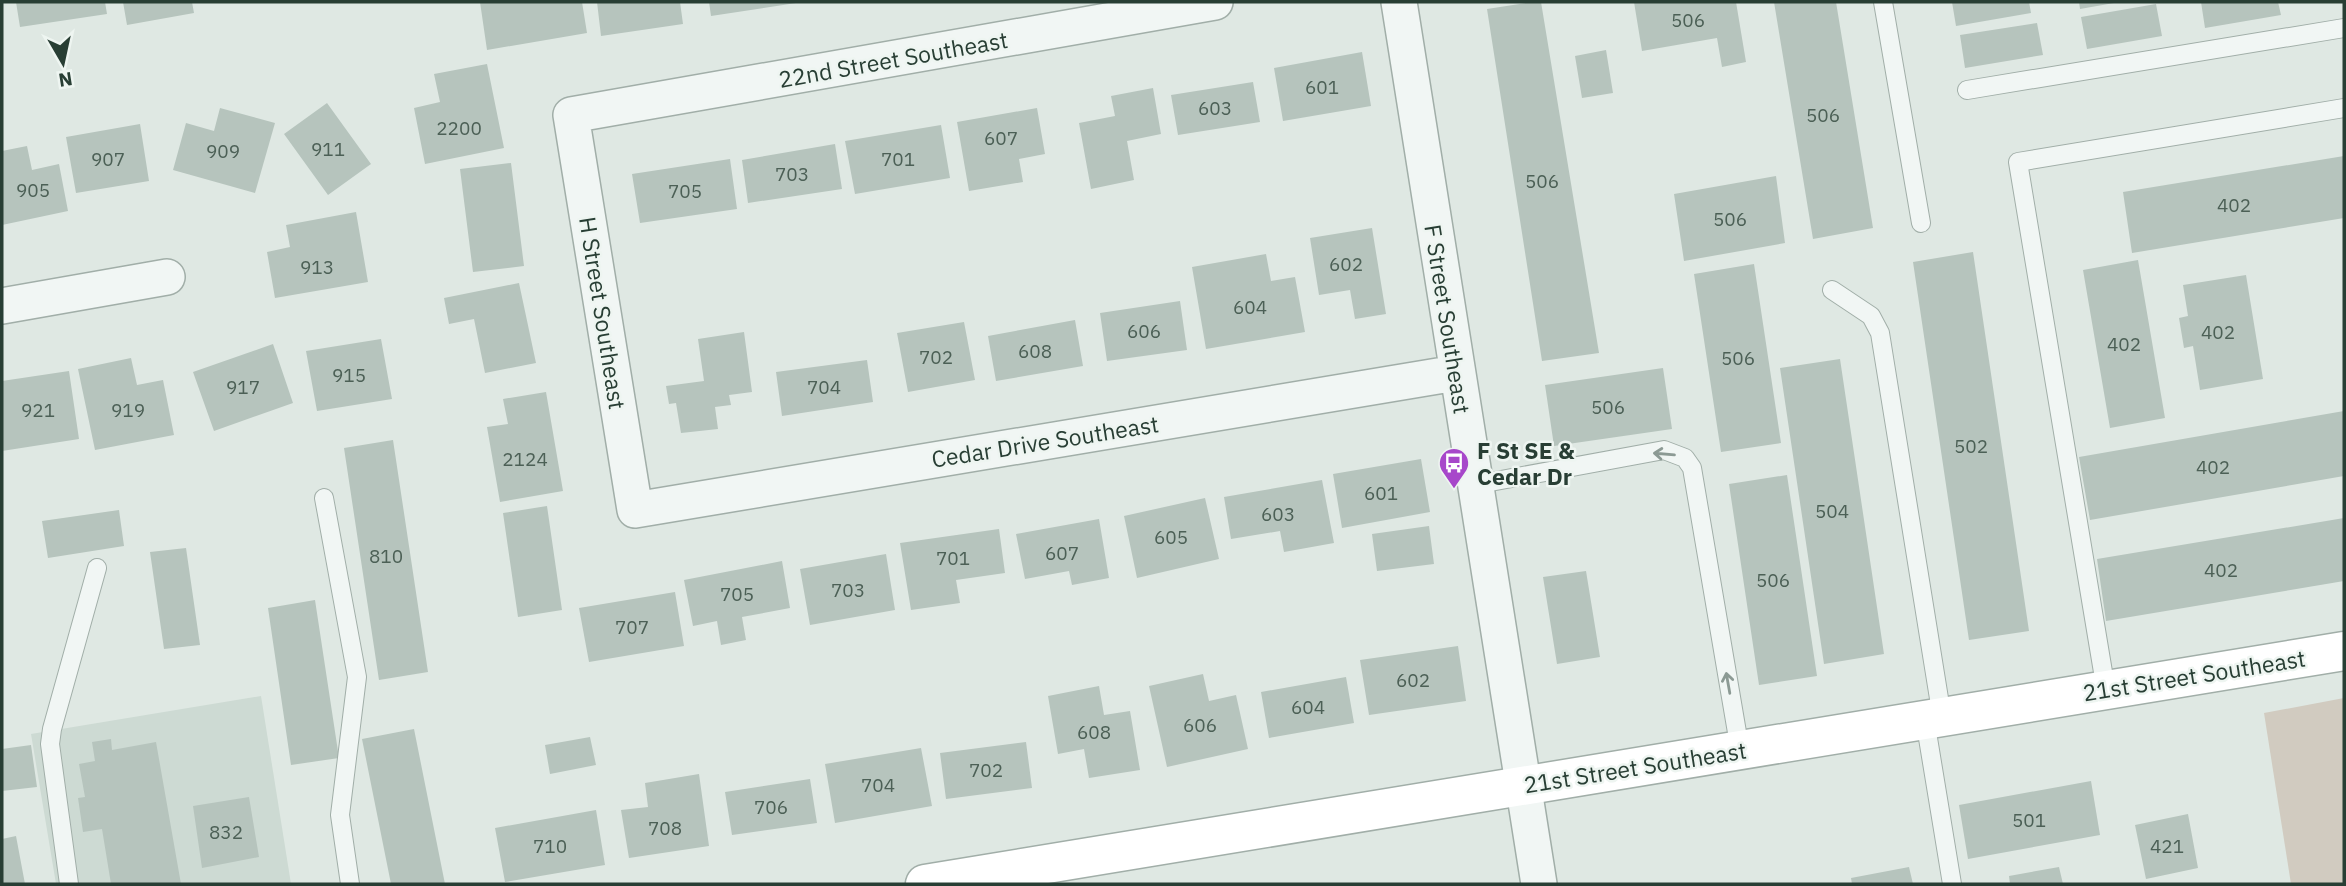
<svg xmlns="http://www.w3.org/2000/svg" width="2346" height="886" viewBox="0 0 2346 886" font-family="'IBM Plex Sans',sans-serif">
  <rect width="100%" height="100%" fill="#dfe8e3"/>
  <path fill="#cddad3" d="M261 696 291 884H56L31 734Z"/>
  <path fill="#d1cbc0" d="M2344 698V884H2291L2264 713Z"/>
  <path fill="#b6c4bd" d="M16 2H105L107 14 20 27Z
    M123 2H192L194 13 127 25Z
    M480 2H582L587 33 487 50Z
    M597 2H680L683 24 601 36Z
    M709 2H795L796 3 711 16Z
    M1532 2H1541L1599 353 1542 361 1487 9Z
    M1634 2H1736L1746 62 1722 67 1717 38 1642 51Z
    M1774 2H1836L1873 228 1813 239Z
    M1952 2H2029L2031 13 1956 26Z
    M2079 2H2114V3L2080 9Z
    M2201 2H2278L2281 15 2205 28Z
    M2156 4 2162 36 2087 49 2081 17Z
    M2037 23 2043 55 1965 68 1960 35Z
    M1606 50 1613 93 1582 98 1575 56Z
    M1362 52 1371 106 1283 121 1274 68Z
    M487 64 504 148 425 164 414 108 440 102 434 74Z
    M1253 82 1260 122 1178 135 1171 95Z
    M1153 88 1161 134 1127 141 1134 180 1091 189 1079 123 1115 116 1111 96Z
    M327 103 371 164 328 195 284 134Z
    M220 108 275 123 255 193 173 170 186 123 214 131Z
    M1037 108 1045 154 1019 159 1023 182 969 191 957 122Z
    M140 124 149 181 76 193 66 137Z
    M941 125 950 178 855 194 845 141Z
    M835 144 842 189 748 203 742 160Z
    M27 146 32 170 59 164 68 211 2 225V151Z
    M2344 156V218L2132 253 2123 192Z
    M730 159 737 209 640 223 632 174Z
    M511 163 524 266 473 272 460 169Z
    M1776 176 1785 243 1684 261 1674 194Z
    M356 212 368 282 275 298 267 252 290 247 286 225Z
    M1372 228 1386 314 1355 319 1350 290 1319 295 1310 238Z
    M1973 252 2029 631 1969 640 1913 262Z
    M1266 254 1271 281 1295 277 1305 332 1206 349 1192 267Z
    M2138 260 2165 418 2110 428 2083 270Z
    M1754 264 1781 443 1721 452 1694 274Z
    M2246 275 2263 379 2200 390 2193 346 2184 348 2179 318 2188 316 2183 285Z
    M519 283 536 363 485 373 474 319 449 324 444 298Z
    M1180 301 1187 350 1107 361 1100 313Z
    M1075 320 1083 366 996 381 988 336Z
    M964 322 975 380 908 392 897 333Z
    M744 332 752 392 729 395 731 405 715 407 718 429 681 433 676 403 669 404 666 386 704 381 698 339Z
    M381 339 392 399 317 411 306 351Z
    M273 344 293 403 214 431 193 372Z
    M131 358 137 385 163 380 174 435 95 450 78 369Z
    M1840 359 1884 654 1824 664 1780 368Z
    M867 360 873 402 782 416 776 372Z
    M1663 368 1672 429 1554 446 1545 385Z
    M69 371 79 439 2 451V381Z
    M546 392 563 491 500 502 487 427 508 424 503 399Z
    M2344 411V476L2090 520 2079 457Z
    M393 440 428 672 379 680 344 448Z
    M1421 459 1430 512 1342 528 1333 474Z
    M1787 475 1817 676 1759 685 1729 484Z
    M1322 480 1334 543 1284 552 1280 531 1231 539 1224 497Z
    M1205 498 1219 559 1137 578 1124 516Z
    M547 506 562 610 518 617 503 513Z
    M119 510 124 546 48 558 42 521Z
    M2344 518V581L2106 621 2097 559Z
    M1099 519 1109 578 1072 585 1069 571 1025 579 1016 534Z
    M1429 526 1434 564 1377 571 1372 534Z
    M999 529 1005 573 956 580 960 603 911 610 900 543Z
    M186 548 200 645 164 649 150 552Z
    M886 554 895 610 810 625 800 569Z
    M782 561 790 608 742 617 746 640 721 645 717 621 693 626 684 580Z
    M1586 571 1600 657 1557 664 1543 577Z
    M675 592 684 646 589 662 579 608Z
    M315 600 339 758 291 765 268 608Z
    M1458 646 1466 701 1369 715 1360 660Z
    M1203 674 1209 701 1236 695 1248 749 1167 767 1149 686Z
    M1346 677 1354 723 1269 738 1261 692Z
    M1099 686 1104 715 1130 711 1140 770 1089 778 1084 749 1058 754 1048 696Z
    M414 729 445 884H391L362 739Z
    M590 737 596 765 550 774 545 745Z
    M111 739 112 750 156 742 181 884H111L102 829 83 832 78 798 85 797 79 764 95 761 92 742Z
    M1026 742 1032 788 946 799 940 753Z
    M31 745 37 787 2 791V749Z
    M921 748 932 806 835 823 825 764Z
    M699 774 709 846 629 858 621 810 648 807 645 783Z
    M810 779 817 823 732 835 725 792Z
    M2091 781 2100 835 1968 859 1959 805Z
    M249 797 259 857 202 868 193 806Z
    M596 810 605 865 505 882 495 828Z
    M2188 814 2198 868 2146 879 2135 825Z
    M16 836 25 884H2V839Z
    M1909 867 1913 884H1852L1851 878Z
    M2059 867 2063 884H2010L2009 876Z"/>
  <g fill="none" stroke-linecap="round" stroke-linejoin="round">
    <g stroke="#a1aea8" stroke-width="20">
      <path id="lane" d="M1883 2 1921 223
        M1967 90 2344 28
        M1832 290 1871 316 1880 333 1942 717
        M1474 485 1664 450 1685 458 1692 468 1740 750
        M324 498 357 677 340 815 350 884
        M2106 690 2018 162 2344 108
        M1925 720 1952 884
        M69 884 50 744 52 729 97 568"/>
    </g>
    <g stroke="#a1aea8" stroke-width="38">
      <path id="street" d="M1215 2 571 115 635 510 1456 373
        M1399 2 1539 884
        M2 306 167 277"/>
    </g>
    <g stroke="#a1aea8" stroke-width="41">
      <path id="secondary" d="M925 884 2344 651"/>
    </g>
    <use href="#lane" stroke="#f1f6f4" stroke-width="18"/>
    <use href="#street" stroke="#f1f6f4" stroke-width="35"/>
    <use href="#secondary" stroke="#fff" stroke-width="38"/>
  </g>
  <defs><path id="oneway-shaft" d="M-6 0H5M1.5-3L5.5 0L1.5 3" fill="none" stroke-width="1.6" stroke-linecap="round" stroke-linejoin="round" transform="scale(1.75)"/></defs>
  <g stroke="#8c9a94">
    <use href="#oneway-shaft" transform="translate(1664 454) rotate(-175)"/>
    <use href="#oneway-shaft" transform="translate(1728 683) rotate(-100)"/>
  </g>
  <defs>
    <g id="bus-pin" transform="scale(1.575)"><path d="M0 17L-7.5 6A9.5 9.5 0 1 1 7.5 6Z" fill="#a747ca" stroke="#eef5f1"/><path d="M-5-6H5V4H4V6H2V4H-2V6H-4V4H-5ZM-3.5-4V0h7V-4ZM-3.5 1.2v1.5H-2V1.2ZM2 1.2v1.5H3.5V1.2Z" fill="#fff"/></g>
  </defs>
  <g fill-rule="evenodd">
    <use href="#bus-pin" x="1454" y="463"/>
  </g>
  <g text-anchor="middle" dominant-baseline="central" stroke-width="5" stroke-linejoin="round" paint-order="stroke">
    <g font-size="19" fill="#4c6056">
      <text x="1688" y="20">506</text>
      <text x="1322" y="87">601</text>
      <text x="1215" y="108">603</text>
      <text x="1823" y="115">506</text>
      <text x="459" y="128">2200</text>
      <text x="1001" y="138">607</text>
      <text x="328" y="149">911</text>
      <text x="223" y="151">909</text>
      <text x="108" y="159">907</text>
      <text x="898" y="159">701</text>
      <text x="792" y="174">703</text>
      <text x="1542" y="181">506</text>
      <text x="33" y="190">905</text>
      <text x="685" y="191">705</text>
      <text x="2234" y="205">402</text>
      <text x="1730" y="219">506</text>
      <text x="1346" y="264">602</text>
      <text x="317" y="267">913</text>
      <text x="1250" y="307">604</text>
      <text x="1144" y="331">606</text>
      <text x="2218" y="332">402</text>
      <text x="2124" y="344">402</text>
      <text x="1035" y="351">608</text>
      <text x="936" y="357">702</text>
      <text x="1738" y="358">506</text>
      <text x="349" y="375">915</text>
      <text x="243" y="387">917</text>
      <text x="824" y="387">704</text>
      <text x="1608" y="407">506</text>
      <text x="38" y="410">921</text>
      <text x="128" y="410">919</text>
      <text x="1971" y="446">502</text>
      <text x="525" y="459">2124</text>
      <text x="2213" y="467">402</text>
      <text x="1381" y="493">601</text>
      <text x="1832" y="511">504</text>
      <text x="1278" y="514">603</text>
      <text x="1171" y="537">605</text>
      <text x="1062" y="553">607</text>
      <text x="386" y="556">810</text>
      <text x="953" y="558">701</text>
      <text x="2221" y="570">402</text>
      <text x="1773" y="580">506</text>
      <text x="848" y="590">703</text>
      <text x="737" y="594">705</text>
      <text x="632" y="627">707</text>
      <text x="1413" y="680">602</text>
      <text x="1308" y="707">604</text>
      <text x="1200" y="725">606</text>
      <text x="1094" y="732">608</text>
      <text x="986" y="770">702</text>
      <text x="878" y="785">704</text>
      <text x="771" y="807">706</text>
      <text x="2029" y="820">501</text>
      <text x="665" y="828">708</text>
      <text x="226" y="832">832</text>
      <text x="550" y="846">710</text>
      <text x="2167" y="846">421</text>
    </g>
    <g font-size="23" fill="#283e34" stroke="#eef5f1">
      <text transform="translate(893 59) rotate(-10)">22nd Street Southeast</text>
      <text transform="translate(603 313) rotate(81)">H Street Southeast</text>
      <text transform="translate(1448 319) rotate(81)">F Street Southeast</text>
      <text transform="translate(1045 441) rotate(-9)">Cedar Drive Southeast</text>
      <text transform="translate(2194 675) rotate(-9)">21st Street Southeast</text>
      <text transform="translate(1635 767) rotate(-9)">21st Street Southeast</text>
    </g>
    <g font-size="23" font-weight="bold" fill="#283e34" stroke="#eef5f1" text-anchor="start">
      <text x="1477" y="450">F St SE &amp;<tspan x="1477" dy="26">Cedar Dr</tspan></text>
    </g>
  </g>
  <rect width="2346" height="886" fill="none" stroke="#283e34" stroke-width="7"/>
  <g transform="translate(63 63) rotate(171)" stroke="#eef5f1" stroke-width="5" paint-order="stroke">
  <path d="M0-5L12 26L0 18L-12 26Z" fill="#283e34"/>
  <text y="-10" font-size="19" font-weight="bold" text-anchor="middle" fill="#283e34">N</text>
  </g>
</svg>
